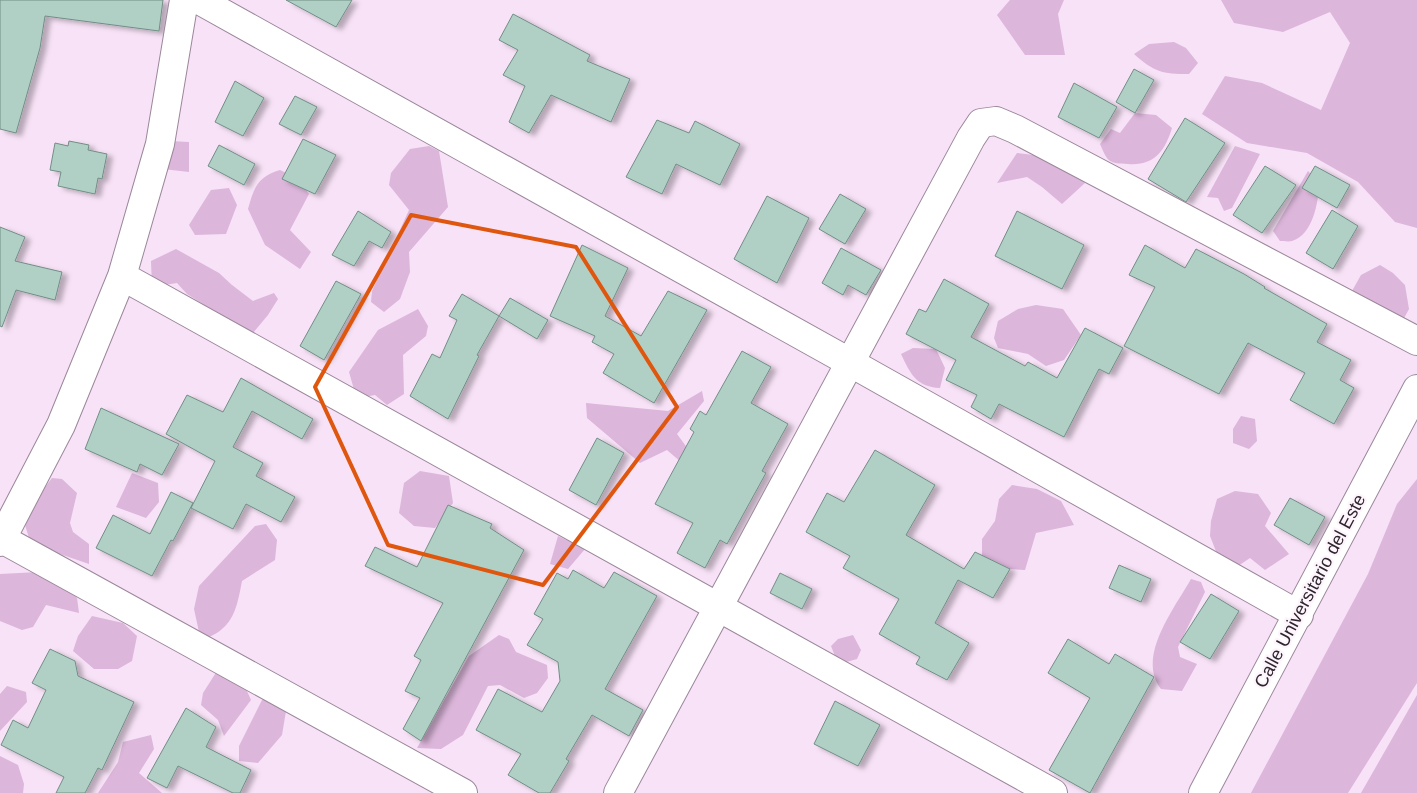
<svg xmlns="http://www.w3.org/2000/svg" width="1417" height="793" viewBox="0 0 1417 793" font-family="Helvetica,sans-serif">
  <defs>
    <filter id="shadow"><feDropShadow dx="5.5" dy="3" stdDeviation="2.5" flood-color="#0004"/></filter>
  </defs>
  <rect width="100%" height="100%" fill="#f8e2f7"/>
  <path fill="#dcb6db" d="M1010 0H1064L1058 14 1065 55H1025L997 15Z
    M1221 0H1417V228L1395 222 1358 182 1307 153 1247 143 1202 114 1225 76 1262 83 1321 110 1350 43 1330 12 1283 32 1234 23Z
    M1174 42 1186 48 1198 63 1189 74C1162 74 1154 72 1134 54L1149 44Z
    M1135 113 1156 115 1172 128C1165 151 1154 166 1128 164 1109 163 1108 163 1100 144L1111 129 1120 133Z
    M170 141 189 142V172L163 169Z
    M429 146 439 151 448 207 409 252 410 272 400 299 384 312 371 302 372 291 409 210 389 185 391 173 410 149Z
    M1235 146 1260 154 1232 208 1224 211 1218 198 1207 197Z
    M1017 153 1050 157 1085 183 1062 204 1042 187 1027 177 997 183Z
    M280 170 297 178 309 194 290 230 311 252 300 269 265 245 248 209C254 188 257 177 280 170Z
    M1308 171 1319 182C1319 201 1313 235 1292 241 1289 242 1283 241 1280 241L1273 231Z
    M229 188 237 205 226 234 195 235 189 225 211 190Z
    M176 249 219 273 232 285 253 301 274 293 278 299 268 315 253 333 231 322 187 294 177 283 152 287 151 261Z
    M1380 265 1393 273 1405 285 1409 309 1402 322 1352 291 1361 275Z
    M1036 305 1063 309 1081 335 1064 360 1046 366 1028 354 998 348 994 338 998 321 1018 309Z
    M418 309 428 326 426 336 403 355 404 394 387 405 375 395 364 397 355 393 349 372 378 330Z
    M913 348 936 349 945 368 940 388C916 387 910 373 901 354Z
    M702 391 704 401 677 434 691 453 682 463 667 450 640 463 587 418 586 403 668 411Z
    M1241 416 1255 419 1257 441 1249 449 1233 443V429Z
    M420 471 449 476 453 503 435 528 414 526 399 513 404 483Z
    M132 473 158 483 159 502 146 518 116 507Z
    M52 478 62 479 77 493 70 523 73 532 89 544V564L31 544 24 522 26 512Z
    M1417 479V683L1348 793H1251L1368 574 1397 504Z
    M1012 485 1037 489 1061 501 1074 525 1036 533 1025 570 1010 569 982 559V539L995 521 999 499Z
    M1235 491 1258 494 1271 513 1265 526 1289 554 1265 570 1250 558 1235 568 1219 559 1210 536 1211 521 1217 499Z
    M266 524 277 540 275 560 242 581C237 607 234 627 207 638L199 632 194 609 199 586 255 526Z
    M558 536 585 549 568 569 550 564Z
    M58 571 77 598 79 613 46 605 33 627 22 630 0 621V574Z
    M1191 579 1201 582 1205 592 1178 647 1180 657 1197 664 1182 691 1161 689C1136 657 1174 609 1191 579Z
    M92 616 123 623 137 636 132 661 118 669H94L73 651 78 636Z
    M499 635 509 639 516 652 547 665 548 678 537 693 524 698 500 685 488 686 463 735 441 749 417 748 469 656Z
    M853 635 861 650 857 659 843 663 835 656 831 646 838 639Z
    M217 671 239 673 251 700 224 736 218 720 201 705 203 693Z
    M7 686 26 692 27 702 0 731V694Z
    M276 695 287 705 282 735 258 763 239 761V746L262 700Z
    M1417 695V793H1361Z
    M151 735 154 749 139 773 162 793H98L118 762 123 742Z
    M0 756 18 765 24 784 23 793H0Z"/>
  <path fill="#b1d0c5" stroke="#718e84" filter="url(#shadow)" d="M0 0H163L159 31 45 16 40 48 16 133 0 129Z
    M286 0H352L336 27Z
    M513 14 590 55 587 61 630 79 611 122 551 95 529 133 509 122 525 86 503 75 518 50 499 40Z
    M1134 69 1154 80 1135 113 1116 102Z
    M235 81 264 98 243 136 215 122Z
    M1074 83 1117 107 1099 138 1058 117Z
    M295 96 317 107 301 135 279 124Z
    M1185 118 1225 143 1186 202 1148 179Z
    M657 120 689 133 695 121 740 144 720 185 676 164 662 194 626 177Z
    M303 139 336 155 315 194 282 179Z
    M69 141 89 145 88 150 107 154 102 179 98 178 95 194 58 186 61 172 50 170 55 143 68 146Z
    M219 145 255 164 244 185 208 166Z
    M1265 166 1296 185 1262 233 1233 215Z
    M1315 166 1350 185 1337 208 1302 188Z
    M840 194 866 209 845 244 819 229Z
    M767 196 809 218 777 283 734 259Z
    M1332 210 1358 226 1333 269 1306 253Z
    M358 211 391 232 382 248 369 241 354 266 332 255Z
    M1017 211 1084 245 1062 289 995 256Z
    M0 227 25 237 15 261 62 272 55 300 16 290 2 327 0 326Z
    M582 245 628 268 605 316 641 336 668 291 707 310 654 403 603 373 614 354 592 342 595 336 550 316Z
    M1145 245 1185 268 1196 249 1244 274 1265 287 1264 288 1327 324 1317 342 1351 360 1340 380 1354 388 1334 424 1290 400 1305 373 1248 343 1219 394 1124 346 1155 287 1129 275Z
    M841 248 881 270 866 295 848 285 843 295 822 283Z
    M944 279 989 304 971 337 1025 366 1028 362 1057 378 1085 328 1123 348 1109 374 1099 369 1064 437 999 404 991 419 971 407 977 395 946 380 956 360 906 334 919 309 926 312Z
    M336 281 361 294 324 360 300 346Z
    M462 294 499 316 477 355 479 356 448 419 410 396 432 354 440 358 457 320 449 316Z
    M510 298 548 320 537 339 499 316Z
    M742 351 771 367 751 403 788 424 762 471 766 473 727 544 720 540 705 568 677 553 693 523 655 504 694 432 690 429 700 411 706 415Z
    M241 378 313 419 302 439 252 411 233 447 263 463 256 476 295 497 281 522 246 504 233 529 191 508 215 461 166 434 187 395 223 412Z
    M101 408 179 444 162 475 140 464 137 472 85 449Z
    M597 438 624 453 596 505 569 490Z
    M875 450 935 485 906 535 964 569 975 552 1010 569 993 598 958 580 935 623 969 643 947 680 916 664 920 657 879 634 899 599 843 568 850 556 806 532 827 493 844 502Z
    M171 492 193 503 173 541 171 540 152 576 96 548 113 515 150 534Z
    M1290 498 1325 517 1309 545 1274 525Z
    M448 505 492 524 490 528 524 550 421 741 403 729 420 698 405 691 421 660 414 656 443 603 365 566 375 547 417 567Z
    M1119 565 1151 579 1141 602 1109 588Z
    M573 570 604 588 614 572 657 596 605 689 643 710 629 736 592 715 566 759 569 761 550 793H539L508 775 521 754 476 730 498 689 542 712 560 681 558 662 527 645 543 619 534 614 557 573 568 579Z
    M780 573 812 589 802 609 770 593Z
    M1211 594 1239 611 1210 659 1180 642Z
    M1068 639 1109 664 1115 654 1154 677 1090 793 1049 770 1090 698 1048 673Z
    M50 649 75 661 78 676 134 702 102 770 98 768 85 793H56L64 777 1 745 13 720 28 728 46 690 32 683Z
    M835 701 880 725 858 766 814 744Z
    M186 708 216 727 206 747 251 770 240 793H233L178 766 167 788 147 778Z"/>
  <g fill="none" stroke-linecap="round" stroke-linejoin="round">
    <g stroke="#9b879a" stroke-width="30">
      <path id="minor" d="M199 0 851 363 1299 615
        M122 276 1053 793
        M2 539 463 793
        M0 542 61 425 122 276 160 144 184 0
        M618 793 971 138 981 123 996 121 1015 129 1417 341
        M1203 793 1417 389"/>
    </g>
    <use href="#minor" stroke="#fff" stroke-width="28"/>
  </g>
  <path fill="none" stroke="#df560e" stroke-width="4" stroke-linejoin="round" d="M411 215 576 247 677 407 543 585 388 545 315 387Z"/>
  <g text-anchor="middle" dominant-baseline="central" stroke-width="4.5" stroke-linejoin="round" paint-order="stroke">
    <g font-size="18" fill="#2e262e" stroke="#fdf4fc">
      <text transform="translate(1310 591) rotate(-62)">Calle Universitario del Este</text>
    </g>
  </g>
</svg>
